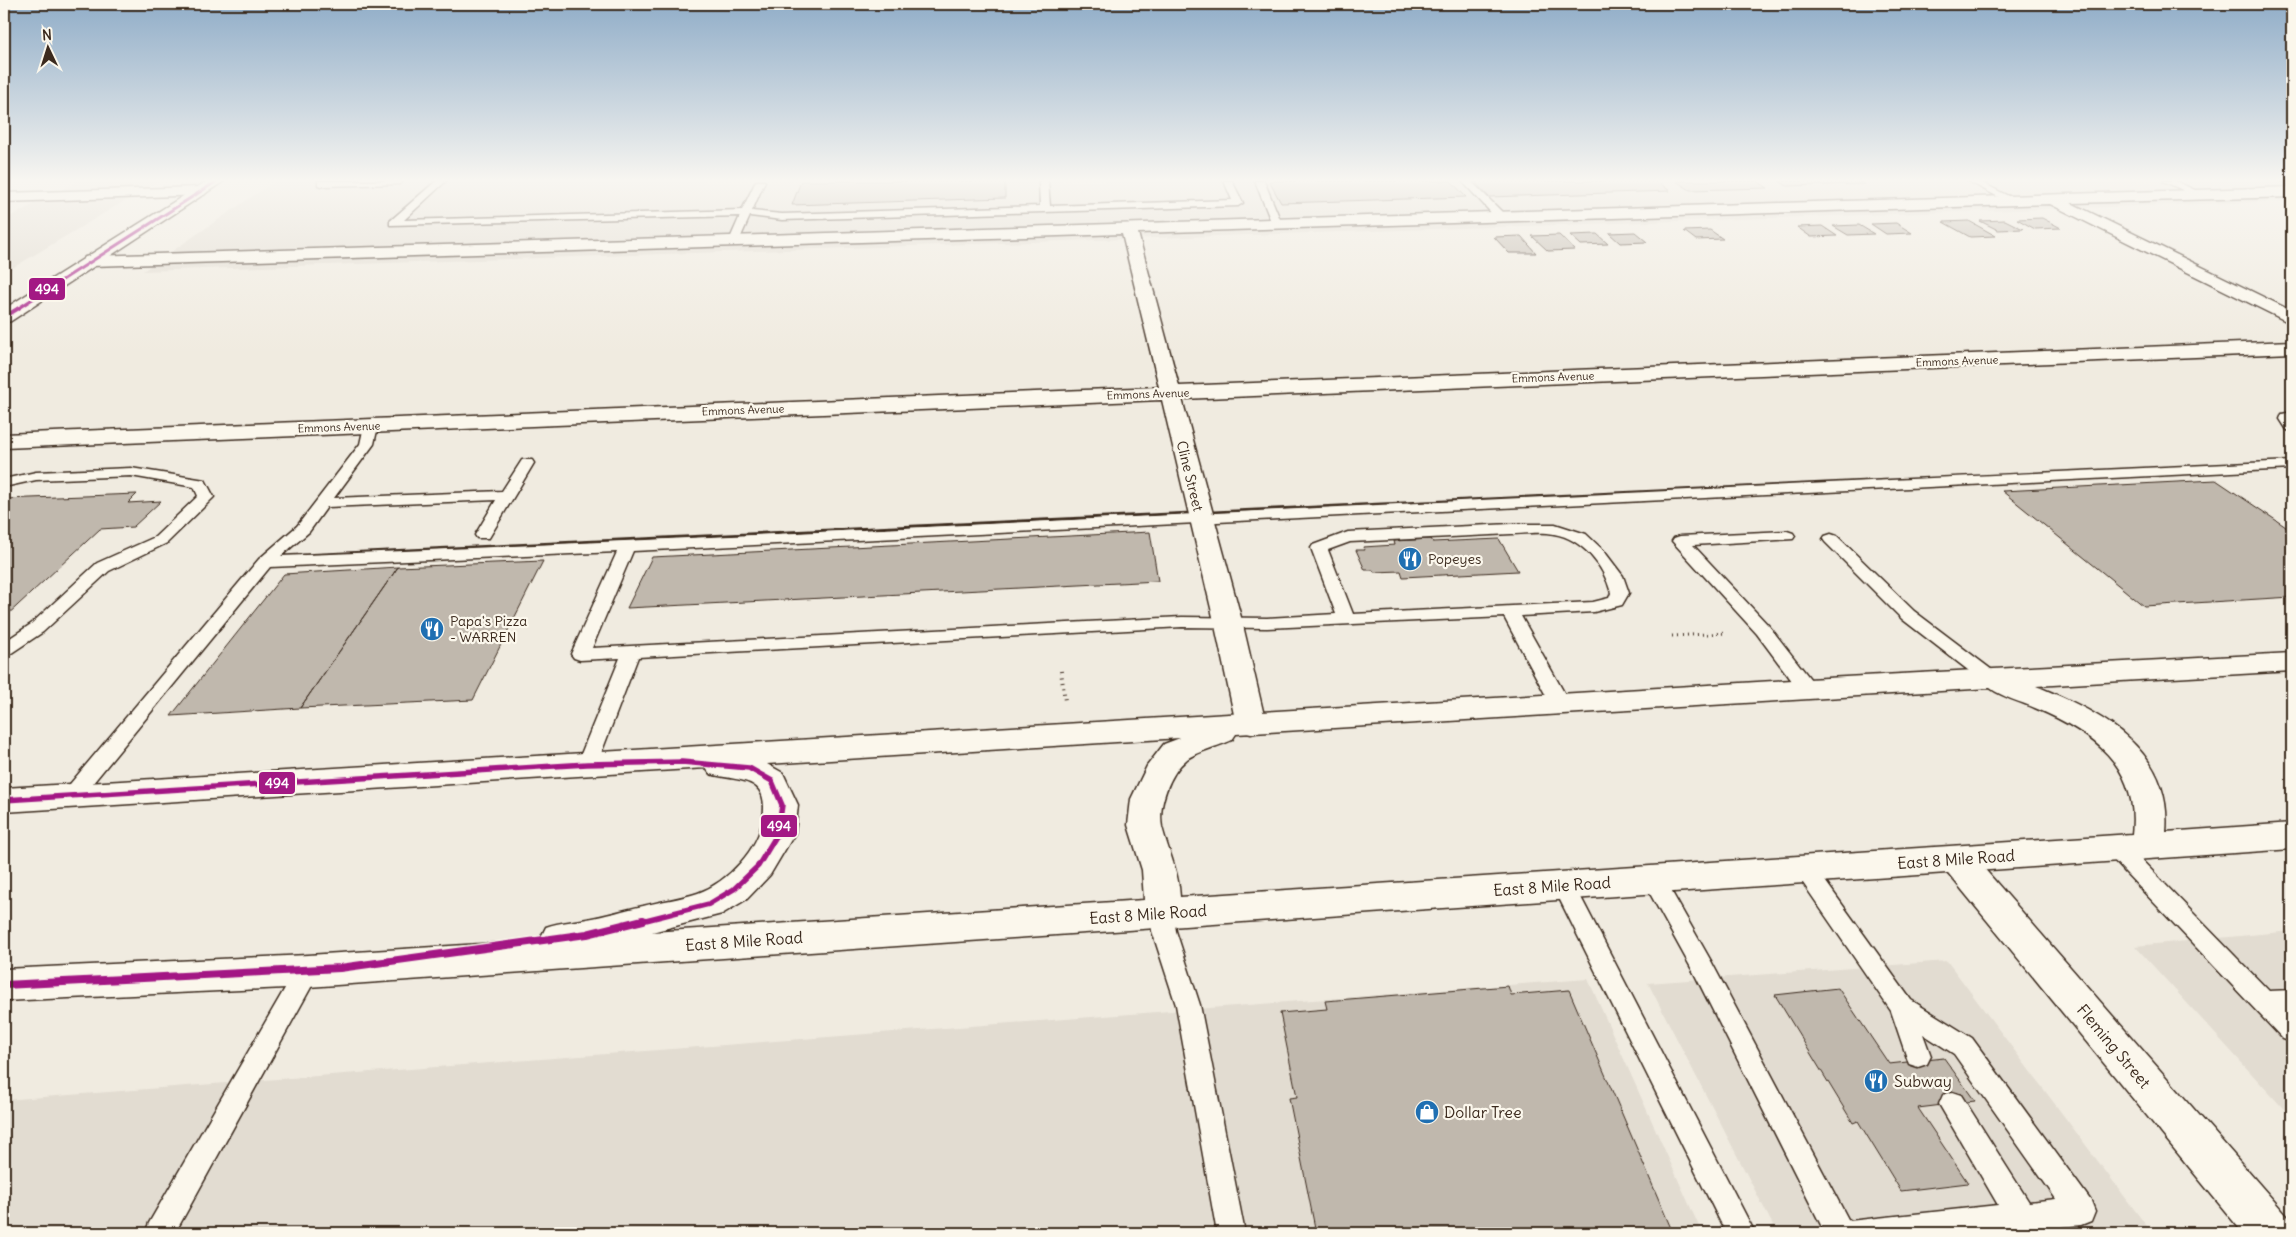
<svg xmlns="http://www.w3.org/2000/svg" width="2296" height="1237" viewBox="0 0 2296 1237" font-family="Delius,sans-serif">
  <rect width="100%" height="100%" fill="#f0ebe0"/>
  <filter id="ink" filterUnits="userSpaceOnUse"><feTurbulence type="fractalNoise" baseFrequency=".02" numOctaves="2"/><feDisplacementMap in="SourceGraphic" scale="10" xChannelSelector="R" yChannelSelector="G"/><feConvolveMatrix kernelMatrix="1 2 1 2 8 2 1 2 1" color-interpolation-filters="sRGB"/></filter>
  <g filter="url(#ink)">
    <path fill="#e2dcd1" d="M78 181H158L4 273V220Z
      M275 181H2292V201L143 271Z
      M2292 931V1118L2135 946Z
      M1947 961 2152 1233H1777L1648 983Z
      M1588 979 1702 1233H4V1100Z"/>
    <path fill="#c0b8ad" stroke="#3b2a1e" d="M801 181H1005V198L792 205Z
      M1269 181H1451L1466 197 1281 203Z
      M1474 181H1657L1670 191 1489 197Z
      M1676 181H1757L1768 188 1690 190Z
      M1779 181H1859L1865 184 1787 186Z
      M2042 218 2061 228 2035 229 2017 219Z
      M2005 220 2023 229 1998 230 1980 221Z
      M1969 221 1996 236 1970 237 1943 222Z
      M1896 223 1912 233 1886 234 1871 224Z
      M1859 225 1874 234 1848 235 1833 226Z
      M1822 226 1837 236 1811 237 1797 227Z
      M1710 230 1723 239 1696 240 1684 231Z
      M1635 232 1647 242 1620 243 1609 233Z
      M1597 234 1608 244 1581 245 1570 235Z
      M1559 235 1575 250 1548 251 1532 236Z
      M1521 236 1536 253H1509L1494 237Z
      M2216 480 2292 531V597L2144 606 2002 491Z
      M137 494 128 503 161 501 133 527 100 529 4 618V499Z
      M1150 532 1158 581 627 608 652 557Z
      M1431 539 1433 542 1499 539 1518 571 1403 577 1401 571 1374 572 1373 570H1365L1356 550H1364L1363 547 1395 545 1394 541Z
      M543 561 473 700 300 708 398 567Z
      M398 567 300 708 171 716 284 574Z
      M1508 986 1511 995 1569 990 1673 1233H1316L1289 1098 1297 1097 1280 1013 1327 1009 1325 1001Z
      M1838 988 1889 1064 1944 1058 1975 1101 1918 1108 1968 1183 1901 1191 1858 1121 1853 1123 1775 995Z"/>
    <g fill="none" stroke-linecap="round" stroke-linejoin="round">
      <g stroke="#3b2a1e" stroke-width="3">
        <path id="service" d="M318 181H404L399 184 321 186 318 185Z
          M436 181H446L404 220 742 210 756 181H765L752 211 782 214 1040 206 1039 181H1048L1050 206 1232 200 1224 181H1232L1243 203 1238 206 782 220 750 216 739 241 734 244 729 241 740 216 390 225V221Z
          M1255 181H1264L1282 224 1281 226H1273L1272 224Z
          M1462 181H1471L1505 215V219H1497Z
          M1968 181H1979L2018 201 2013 204 2010 203Z
          M2163 181H2175L2206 195 2201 198 2198 197Z
          M2281 181H2292V186Z
          M2292 412V431L2287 430 2280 419 2282 414Z
          M371 422 378 426 374 444 334 498 502 491 522 460H532L534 463 489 538H477L475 535 496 500 327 507 309 532 281 556C952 528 1622 492 2292 461V469L633 551 592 648 1182 617 1267 618 1336 614 1311 548 1313 545 1348 532 1511 524H1555L1586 534 1604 551 1623 576 1629 593 1622 605 1594 612 1521 616 1571 705 1568 709 1561 711 1554 709 1551 705 1504 617 1267 628 1182 627 638 657 597 764 594 769 587 771 580 769 577 764 620 658 580 660 574 658 571 654 617 552 270 567 79 800 72 802 65 800 62 795 65 790 259 559 297 526 360 444 364 426ZM1511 534C1525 534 1541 531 1554 534 1583 539 1604 566 1611 593L1609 598 1593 602 1353 614 1328 550 1350 542Z
          M131 468 205 480 214 497 167 543 109 571 43 632 10 654 4 656V642L31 624 97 563 155 537 198 496 194 487 131 476 36 480 4 487V479L36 472Z
          M1787 531 1793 533 1795 536 1793 539 1693 545 1769 626 1815 685 1817 689 1815 693 1808 695 1801 693 1757 634 1672 541 1674 538 1680 536Z
          M1831 534 1837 536 1914 611 2000 676 2002 680 2000 684 1993 686 1986 684 1902 619 1825 542 1823 539 1825 536Z
          M2116 840 2124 842 2269 991 2292 990V1010L2289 1011 2292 1014V1042L2283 1039 2108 854 2105 848 2108 842Z
          M1805 862 1813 864 1911 1000 1972 1038 2091 1201 2095 1211 2091 1221 2081 1225 1998 1233H1825L1695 975 1642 879 1645 873 1653 870 1661 873 1711 961 1849 1221 1998 1205 1939 1104 1943 1095 1952 1092 1961 1095 2029 1202 2056 1199 1954 1054 1923 1034 1931 1056 1927 1064 1918 1067 1909 1064 1891 1011 1794 870 1797 864Z
          M1564 877 1572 880 1755 1233H1726L1553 886 1556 880Z
          M1162 904 1170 907 1173 913 1176 931 1200 1005 1245 1233H1217L1176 1005 1152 931 1151 913 1154 907Z
          M308 961 317 964 320 971 175 1233H145L149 1223 299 964Z"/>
      </g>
      <g stroke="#3b2a1e" stroke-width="3">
        <path id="minor" d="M199 187 204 189 207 192 204 195 4 202V193Z
          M2292 187V197L2071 203 2292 311V324L2050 204 1138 233 1179 386 2292 341V353L1182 399 1242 621 1266 724 1262 731 1251 734 1240 731 1236 724 1214 621 1162 400 4 448V434L1159 387 1122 234 91 266 85 265 82 261 85 257 91 256Z
          M1956 846 1968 850 2288 1217 2292 1233H2243L1944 868 1939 859 1944 850Z"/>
      </g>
      <g stroke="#3b2a1e" stroke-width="3">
        <path id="secondary" d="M207 181H224L11 321 4 323V309Z"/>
      </g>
      <g stroke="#3b2a1e" stroke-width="3">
        <path id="trunk" d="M2292 653V671L2036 686C2101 712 2173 750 2166 832L2292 823V849L308 987 4 1001V969L308 955 542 940 541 937 546 927C560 922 573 922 587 919 606 916 624 910 643 906 661 901 681 899 698 893 728 882 759 849 763 818 770 775 739 782 710 774L706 768 4 812V788L1808 679ZM1990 688C2002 697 2021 702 2035 708 2092 732 2140 766 2132 834L1180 897C1179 872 1168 851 1162 827 1158 806 1169 774 1186 760 1195 752 1220 746 1232 740L1236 734ZM1180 738 1164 744 1147 766 1131 799 1128 825 1142 870 1144 900 652 932 722 914 747 899 770 875 795 833 798 805 783 773 767 764Z"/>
      </g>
      <path stroke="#3b2a1e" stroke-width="3" stroke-dasharray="1 4" stroke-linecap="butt" d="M1672 636 1726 633"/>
      <path stroke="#3b2a1e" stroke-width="4" stroke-dasharray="1 4.5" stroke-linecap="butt" d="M1061 671 1065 701"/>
      <use href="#service" fill="#fbf7ec" fill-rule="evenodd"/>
      <use href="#minor" fill="#fbf7ec" fill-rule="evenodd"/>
      <use href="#secondary" fill="#fbf7ec" fill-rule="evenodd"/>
      <use href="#trunk" fill="#fbf7ec" fill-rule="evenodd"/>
      <g stroke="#fbf7ec" stroke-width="5.5">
        <path id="bus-1-far3" d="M17 309 217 181"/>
      </g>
      <g stroke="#fbf7ec" stroke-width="6">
        <path id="bus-1-far2" d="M4 317 19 308"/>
      </g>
      <g stroke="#fbf7ec" stroke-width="9">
        <path id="bus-1-far1" d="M4 800 587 764 682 762 749 768 772 781 782 805 778 833 758 866 734 889 709 904 638 922"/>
      </g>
      <g stroke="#fbf7ec" stroke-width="11">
        <path id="bus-1" d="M4 985 340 968 587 934 643 920"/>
      </g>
      <use href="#bus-1-far3" stroke="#a31984" stroke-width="3"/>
      <use href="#bus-1-far2" stroke="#a31984" stroke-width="4"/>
      <use href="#bus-1-far1" stroke="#a31984" stroke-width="5.5"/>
      <use href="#bus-1" stroke="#a31984" stroke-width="8"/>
    </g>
  </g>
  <linearGradient id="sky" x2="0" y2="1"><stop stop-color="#90adc8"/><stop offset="0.51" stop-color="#f8f6f1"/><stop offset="1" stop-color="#f8f6f1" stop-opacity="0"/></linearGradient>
  <rect width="2296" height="354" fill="url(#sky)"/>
  <defs>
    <g id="restaurant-disc" transform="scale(1.25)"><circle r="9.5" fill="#1f6fb2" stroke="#fbf7ec"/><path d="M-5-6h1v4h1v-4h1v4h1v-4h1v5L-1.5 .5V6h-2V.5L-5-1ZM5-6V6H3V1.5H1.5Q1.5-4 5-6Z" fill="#fff"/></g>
    <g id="shop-disc" transform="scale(1.25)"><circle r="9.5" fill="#1f6fb2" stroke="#fbf7ec"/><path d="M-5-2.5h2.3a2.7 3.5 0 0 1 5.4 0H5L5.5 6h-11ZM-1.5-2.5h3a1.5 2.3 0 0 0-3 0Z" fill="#fff"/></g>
  </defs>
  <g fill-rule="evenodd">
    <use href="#restaurant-disc" x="1410" y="559"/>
    <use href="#restaurant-disc" x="432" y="629"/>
    <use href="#restaurant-disc" x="1876" y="1081"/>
    <use href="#shop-disc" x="1427" y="1112"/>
  </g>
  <g text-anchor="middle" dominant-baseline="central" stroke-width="4.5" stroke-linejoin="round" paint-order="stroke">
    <g font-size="11" fill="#3b2a1e" stroke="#fbf7ec">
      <text transform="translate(1957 361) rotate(-2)">Emmons Avenue</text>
      <text transform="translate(1553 377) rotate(-2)">Emmons Avenue</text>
      <text transform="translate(1148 394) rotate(-2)">Emmons Avenue</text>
      <text transform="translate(743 410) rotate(-2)">Emmons Avenue</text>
      <text transform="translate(339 427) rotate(-2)">Emmons Avenue</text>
    </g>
    <g font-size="14" fill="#3b2a1e" stroke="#fbf7ec">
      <text transform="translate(1190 476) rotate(76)">Cline Street</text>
    </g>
    <g font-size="14" fill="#3b2a1e" stroke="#fbf7ec" text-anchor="start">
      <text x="1428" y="559">Popeyes</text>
      <text x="450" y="621">Papa's Pizza<tspan x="450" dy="16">- WARREN</tspan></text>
    </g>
    <g font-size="16" fill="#3b2a1e" stroke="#fbf7ec">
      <text transform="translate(1956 859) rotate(-4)">East 8 Mile Road</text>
      <text transform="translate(1552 886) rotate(-4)">East 8 Mile Road</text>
      <text transform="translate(1148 914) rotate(-4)">East 8 Mile Road</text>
      <text transform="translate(744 941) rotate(-4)">East 8 Mile Road</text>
      <text transform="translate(2114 1046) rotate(50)">Fleming Street</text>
    </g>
    <g font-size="16" fill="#3b2a1e" stroke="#fbf7ec" text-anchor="start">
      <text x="1894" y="1081">Subway</text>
      <text x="1444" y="1112">Dollar Tree</text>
    </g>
  </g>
  <g stroke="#fbf7ec" stroke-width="2">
    <rect x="28" y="277" width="38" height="24" rx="5" fill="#a31984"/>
    <rect x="258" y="771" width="38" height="24" rx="5" fill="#a31984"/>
    <rect x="760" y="814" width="38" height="24" rx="5" fill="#a31984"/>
  </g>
  <g font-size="14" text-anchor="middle" font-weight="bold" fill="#fff">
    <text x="47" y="294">494</text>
    <text x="277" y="788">494</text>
    <text x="779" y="831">494</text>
  </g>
  <rect width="2296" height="1237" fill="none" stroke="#fbf7ec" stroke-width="20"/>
  <rect x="10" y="10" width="2276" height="1217" fill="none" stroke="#3b2a1e" stroke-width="2" filter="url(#ink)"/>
  <g transform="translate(48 48) rotate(356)" stroke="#fbf7ec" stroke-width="4" paint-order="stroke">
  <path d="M0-4L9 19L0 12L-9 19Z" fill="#3b2a1e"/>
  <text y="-8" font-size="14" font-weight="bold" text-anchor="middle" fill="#3b2a1e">N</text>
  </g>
</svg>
